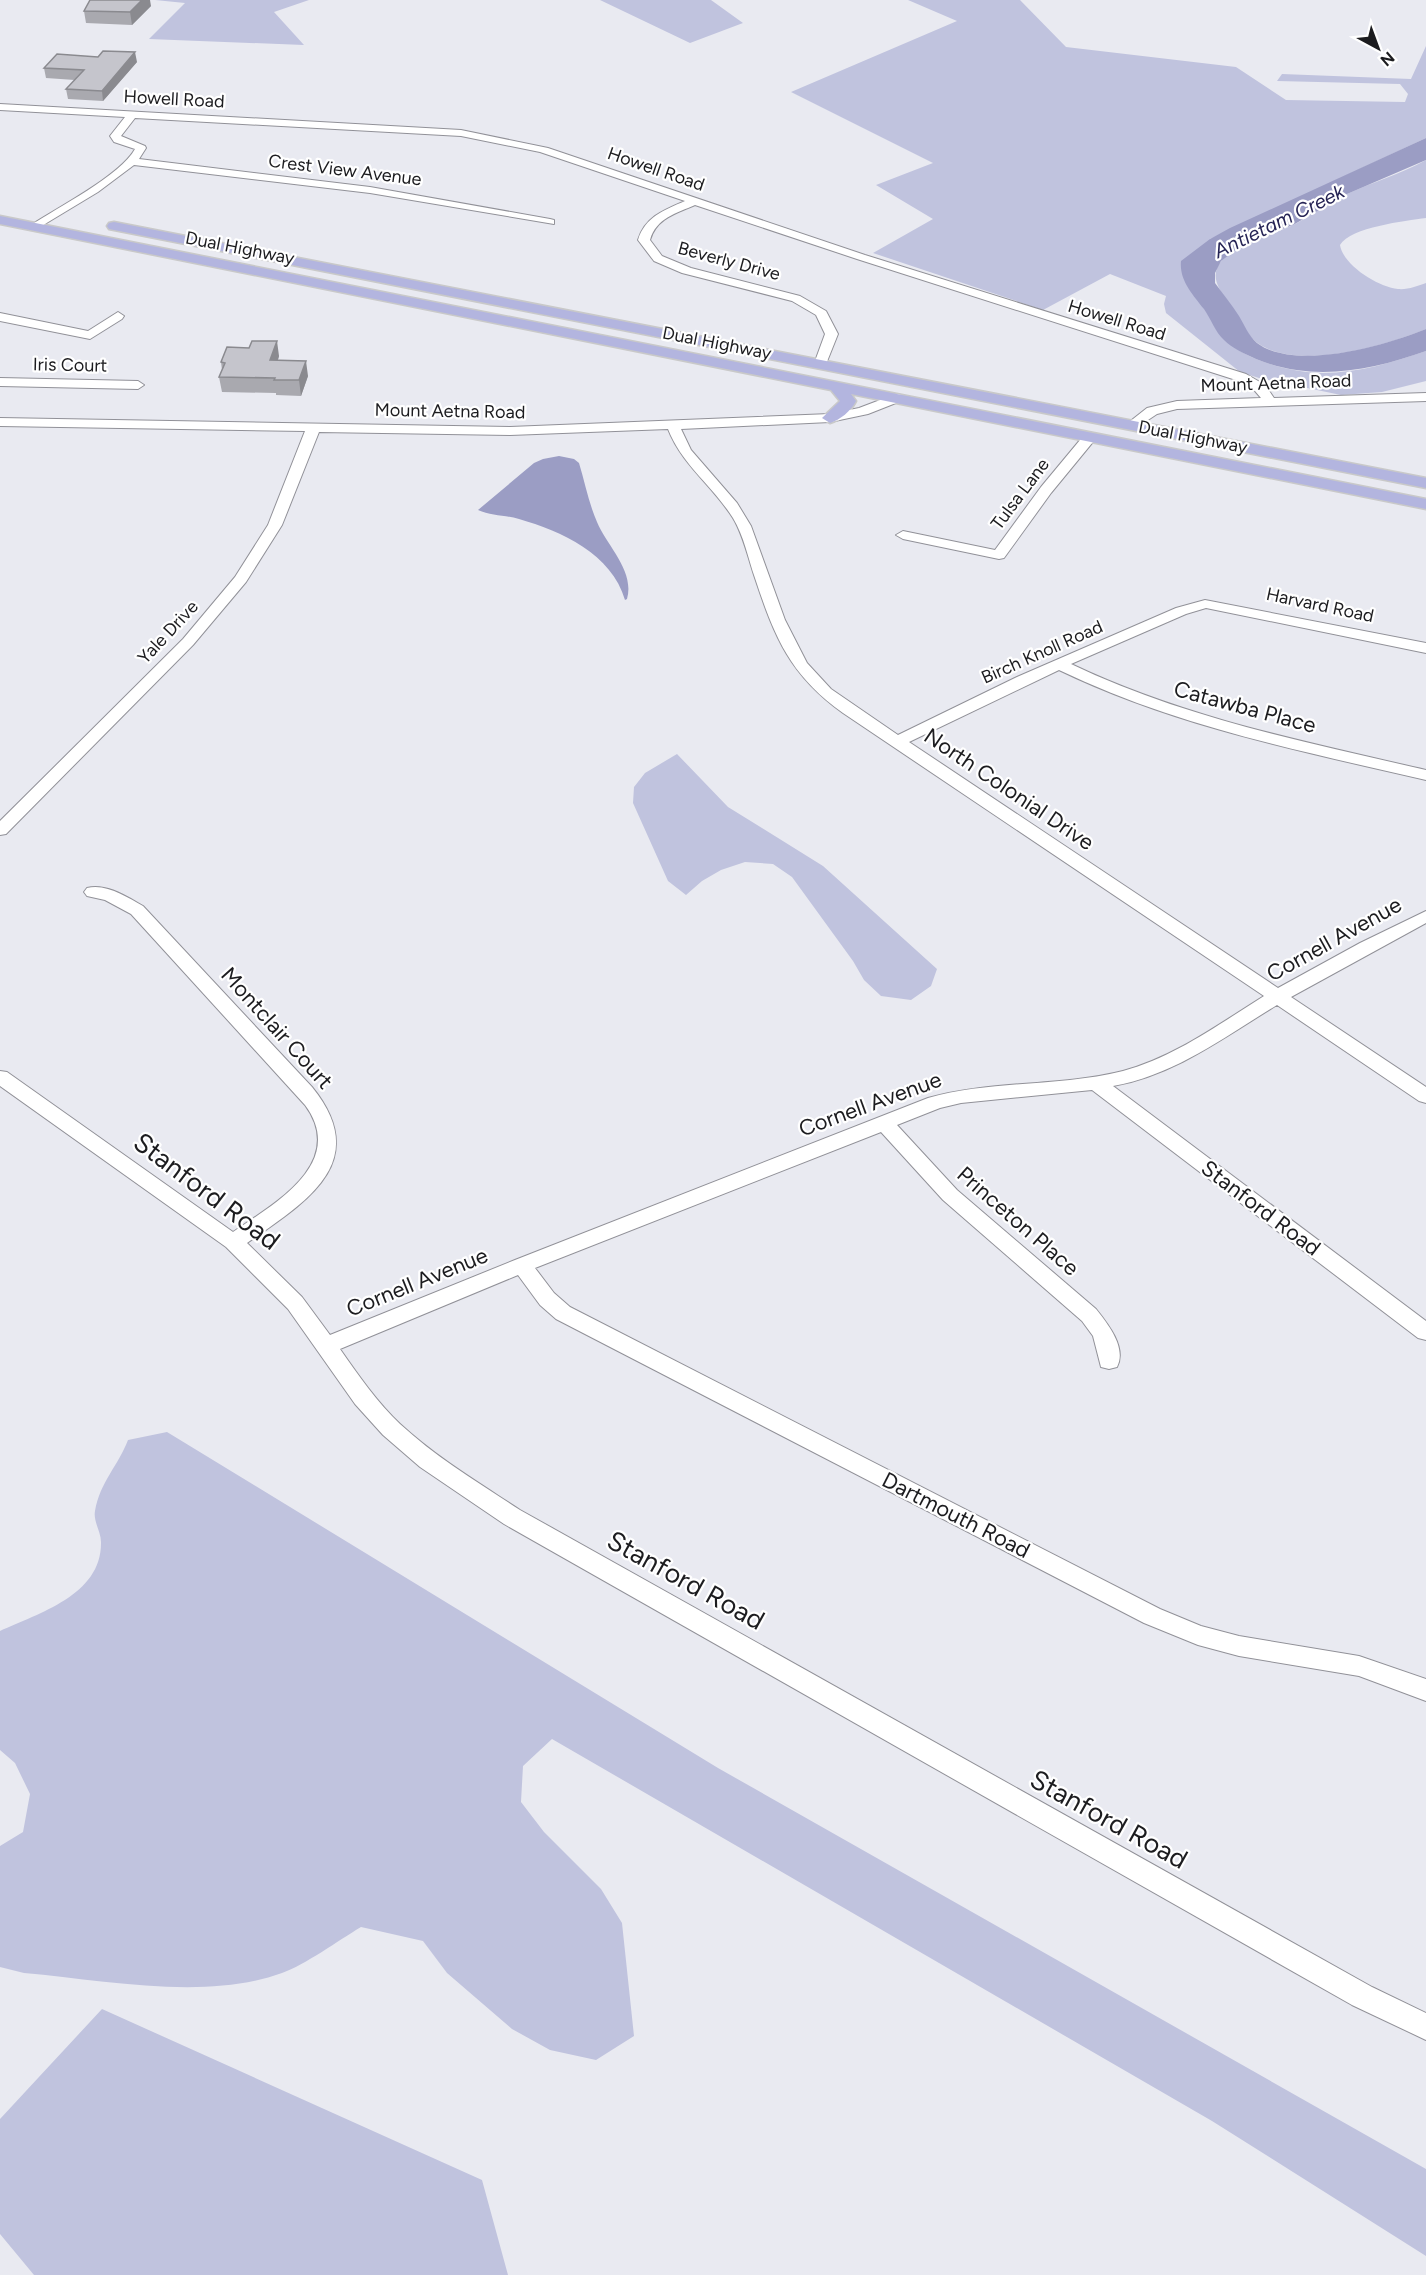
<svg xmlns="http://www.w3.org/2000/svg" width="1426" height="2275" viewBox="0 0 1426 2275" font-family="Figtree,sans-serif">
  <rect width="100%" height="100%" fill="#e9eaf1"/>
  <path fill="#c0c3de" d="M155 0H309L274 12 304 45 149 39 185 3Z
    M600 0H711L743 23 690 43Z
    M908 0H1020L1066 47 1236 67 1286 100 1405 102 1408 94 1400 84 1277 81 1282 74 1411 79 1426 46V138L1210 239C1210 256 1207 309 1212 321 1226 357 1289 373 1323 373 1358 373 1394 362 1426 351V381L1382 392 1341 395 1259 378 1240 372 1166 313 1164 304 1166 296 1110 274 1043 310 873 253 933 219 876 185 933 163 791 92 957 21Z
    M1426 160V218C1405 221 1351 227 1340 245 1343 265 1378 287 1398 289 1407 290 1418 286 1426 283V329C1385 346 1299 371 1259 344 1246 336 1236 312 1227 300 1217 287 1210 274 1222 260 1240 239 1268 237 1291 226 1310 217 1327 203 1347 194 1373 182 1401 174 1426 160Z
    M677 754 728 807 823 866 937 969 931 986 911 1000 881 996 864 980 853 961 792 877 773 864 745 862 721 870 702 881 686 895 668 881 633 803 634 787 645 773Z
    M167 1432 718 1768 1426 2169V2256L1212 2121 552 1739 523 1766 521 1802 544 1832 601 1889 622 1923 634 2036 596 2060 550 2050 512 2029 447 1973 423 1941 361 1927C339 1940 305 1965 282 1973 206 2001 104 1980 24 1973L0 1967V1846L23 1832 30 1794 15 1763 0 1750V1631C39 1613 102 1595 101 1542 101 1532 93 1521 95 1511 100 1482 118 1466 128 1440Z
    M102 2009 482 2180 508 2275H34L0 2234V2119Z"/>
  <path fill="#9b9dc4" d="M1426 138V160L1347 194 1293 225 1245 243 1221 261 1215 273V283C1223 294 1232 305 1239 316 1245 326 1248 335 1257 343 1295 372 1387 345 1426 329V351C1370 371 1312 382 1256 359 1245 354 1232 348 1224 340 1215 332 1211 319 1204 309 1193 295 1179 280 1181 261L1210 239 1230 228Z
    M559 456 574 459 579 463C585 483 589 504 597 522 607 546 635 571 627 599L625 600C612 554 561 531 519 519 506 515 491 516 478 510L534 463 543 459Z"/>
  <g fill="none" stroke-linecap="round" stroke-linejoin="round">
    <g stroke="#919198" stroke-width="2">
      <path id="minor" d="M0 104 461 130 548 148 865 255 1246 374 1265 385 1274 398 1426 393V401L1177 409 1157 414 1133 430 1126 426 1128 423 1147 408 1177 401 1261 398 1255 391 1236 380 857 259 695 205C677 213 656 218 650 240L662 256 691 268 800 296 826 311 838 334 826 364 824 367H816L814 364 825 334 816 315 792 301 682 273 654 261 638 240C645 217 664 210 685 201L540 152 461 136 135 118 121 136 145 146 146 148 139 159 370 187 550 219 554 220V224L370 193 134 165 98 192 35 230 29 227 31 225C57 208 121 175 135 149L114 142 110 136 125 117 0 110Z
        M118 312 124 316 122 319 90 339 0 321V313L88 331Z
        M0 378 138 381 144 385 138 389 0 386Z
        M896 394 901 395 902 398 901 401 868 414 830 422 681 429 691 450 737 503 751 526 785 620 807 663 831 689 898 735 1017 677 1176 608 1205 600 1426 643V653L1206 608 1186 614 1071 664C1184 718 1305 742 1426 770V780C1301 751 1175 726 1059 670L909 742 1278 988 1360 943 1426 911V923L1291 997 1426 1087V1103L1419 1101 1277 1005C1224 1037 1175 1075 1113 1086L1426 1321V1340L1418 1338 1092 1090 961 1103 940 1108 897 1125 957 1190 1096 1309C1108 1324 1127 1348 1117 1367L1109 1369 1101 1367 1093 1336 1082 1321 943 1200 881 1132 535 1268 554 1293 570 1307 1160 1609 1201 1626 1239 1636 1359 1656 1426 1679V1701L1359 1676 1239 1656 1198 1645 1144 1623 556 1319 540 1305 518 1275 340 1349C358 1375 377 1402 400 1424 437 1458 479 1483 520 1510L1372 1987 1426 2013V2040L1352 2005 504 1524 420 1467 383 1435 355 1404 288 1309 226 1247 0 1086V1071L7 1072 233 1232C274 1204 348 1163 305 1105L131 914 105 900 87 896 84 892 87 888C106 883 127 897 143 906L312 1087C373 1162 306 1202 247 1243L302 1297 330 1335 515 1260 928 1098C992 1080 1059 1087 1123 1071 1175 1057 1219 1024 1264 996L843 713C790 675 775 638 755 578 748 558 744 536 733 518 713 486 682 465 668 429L510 435 319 432 282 525 246 582 193 645 6 834 0 835V821L183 639 235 577 268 525 305 431 0 426V418L510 427 830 414 859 408Z
        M1090 433 1097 437 1051 493 1004 558 999 559 903 539 896 535 903 531 995 550 1041 487 1085 434Z"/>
    </g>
    <g stroke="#c9c9c9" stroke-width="3">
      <path id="major" d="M0 216 1426 499V509L851 394 856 401C851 411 840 420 830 423L822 418 840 401 831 390 0 224Z
        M114 222 1426 478V488L109 229 107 226 109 223Z"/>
    </g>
    <use href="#minor" fill="#fff" fill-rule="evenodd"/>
    <use href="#major" fill="#b3b5df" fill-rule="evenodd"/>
  </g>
  <path fill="#a9a9af" d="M151 6 132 25 86 23 84 11Z
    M137 62 103 101 68 99 66 89 75 80 46 78 44 68Z
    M249 348 279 356 278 360 308 376 301 396 276 395V393L222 392 219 377 222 370 221 362Z"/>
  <path fill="#8a8a8f" d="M142 0H150L151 6 132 25 130 12Z
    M135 52 137 62 103 101 102 91Z
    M277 341 279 356 273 375 270 360Z
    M306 361 308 376 301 396 299 380Z"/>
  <path fill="#c5c5cc" stroke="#8a8a8f" stroke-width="1.5" d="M90 0H142L130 12 84 11Z
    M103 51 135 52 102 91 66 89 84 70 44 68 57 54 98 57Z
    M252 341H277L270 360 306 361 299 380H274L275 378 219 377 225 363 221 362 227 347 249 348Z"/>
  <g text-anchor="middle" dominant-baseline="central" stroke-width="4.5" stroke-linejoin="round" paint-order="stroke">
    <g font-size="18" fill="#1c1c1f" stroke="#fff">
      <text transform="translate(174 99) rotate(3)">Howell Road</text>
      <text transform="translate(656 169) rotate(19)">Howell Road</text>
      <text transform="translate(345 170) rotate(7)">Crest View Avenue</text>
      <text transform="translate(240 248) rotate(11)">Dual Highway</text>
      <text transform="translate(729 261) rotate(15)">Beverly Drive</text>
      <text transform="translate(1117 320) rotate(17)">Howell Road</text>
      <text transform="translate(717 343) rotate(11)">Dual Highway</text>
      <text transform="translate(70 365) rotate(1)">Iris Court</text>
      <text transform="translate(1276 383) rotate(-2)">Mount Aetna Road</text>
      <text transform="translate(450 411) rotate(1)">Mount Aetna Road</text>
      <text transform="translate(1193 437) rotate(11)">Dual Highway</text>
      <text transform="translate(1020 494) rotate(-53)">Tulsa Lane</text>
      <text transform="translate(1320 605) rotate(12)">Harvard Road</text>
      <text transform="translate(168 632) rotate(-47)">Yale Drive</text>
      <text transform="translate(1042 652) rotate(-24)">Birch Knoll Road</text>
    </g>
    <g font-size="20" font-style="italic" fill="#262455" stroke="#fff">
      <text transform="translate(1279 221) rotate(-26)">Antietam Creek</text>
    </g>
    <g font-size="22" fill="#1c1c1f" stroke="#fff">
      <text transform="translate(1245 707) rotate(15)">Catawba Place</text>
      <text transform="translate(1009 789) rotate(34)">North Colonial Drive</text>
      <text transform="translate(1334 939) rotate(-29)">Cornell Avenue</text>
      <text transform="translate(277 1028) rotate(48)">Montclair Court</text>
      <text transform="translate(870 1104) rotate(-20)">Cornell Avenue</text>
      <text transform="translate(1261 1208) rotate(37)">Stanford Road</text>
      <text transform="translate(1018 1221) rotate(41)">Princeton Place</text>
      <text transform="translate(417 1282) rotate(-22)">Cornell Avenue</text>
      <text transform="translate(956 1515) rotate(27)">Dartmouth Road</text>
    </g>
    <g font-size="27" fill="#1c1c1f" stroke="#fff">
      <text transform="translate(207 1191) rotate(37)">Stanford Road</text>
      <text transform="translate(686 1580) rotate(29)">Stanford Road</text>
      <text transform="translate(1109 1819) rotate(29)">Stanford Road</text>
    </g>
  </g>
  <g transform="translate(1378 48) rotate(139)" stroke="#ffffff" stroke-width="4.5" paint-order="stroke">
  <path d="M0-4.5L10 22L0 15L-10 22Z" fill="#1c1c1f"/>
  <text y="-9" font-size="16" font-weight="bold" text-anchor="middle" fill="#1c1c1f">N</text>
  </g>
</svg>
